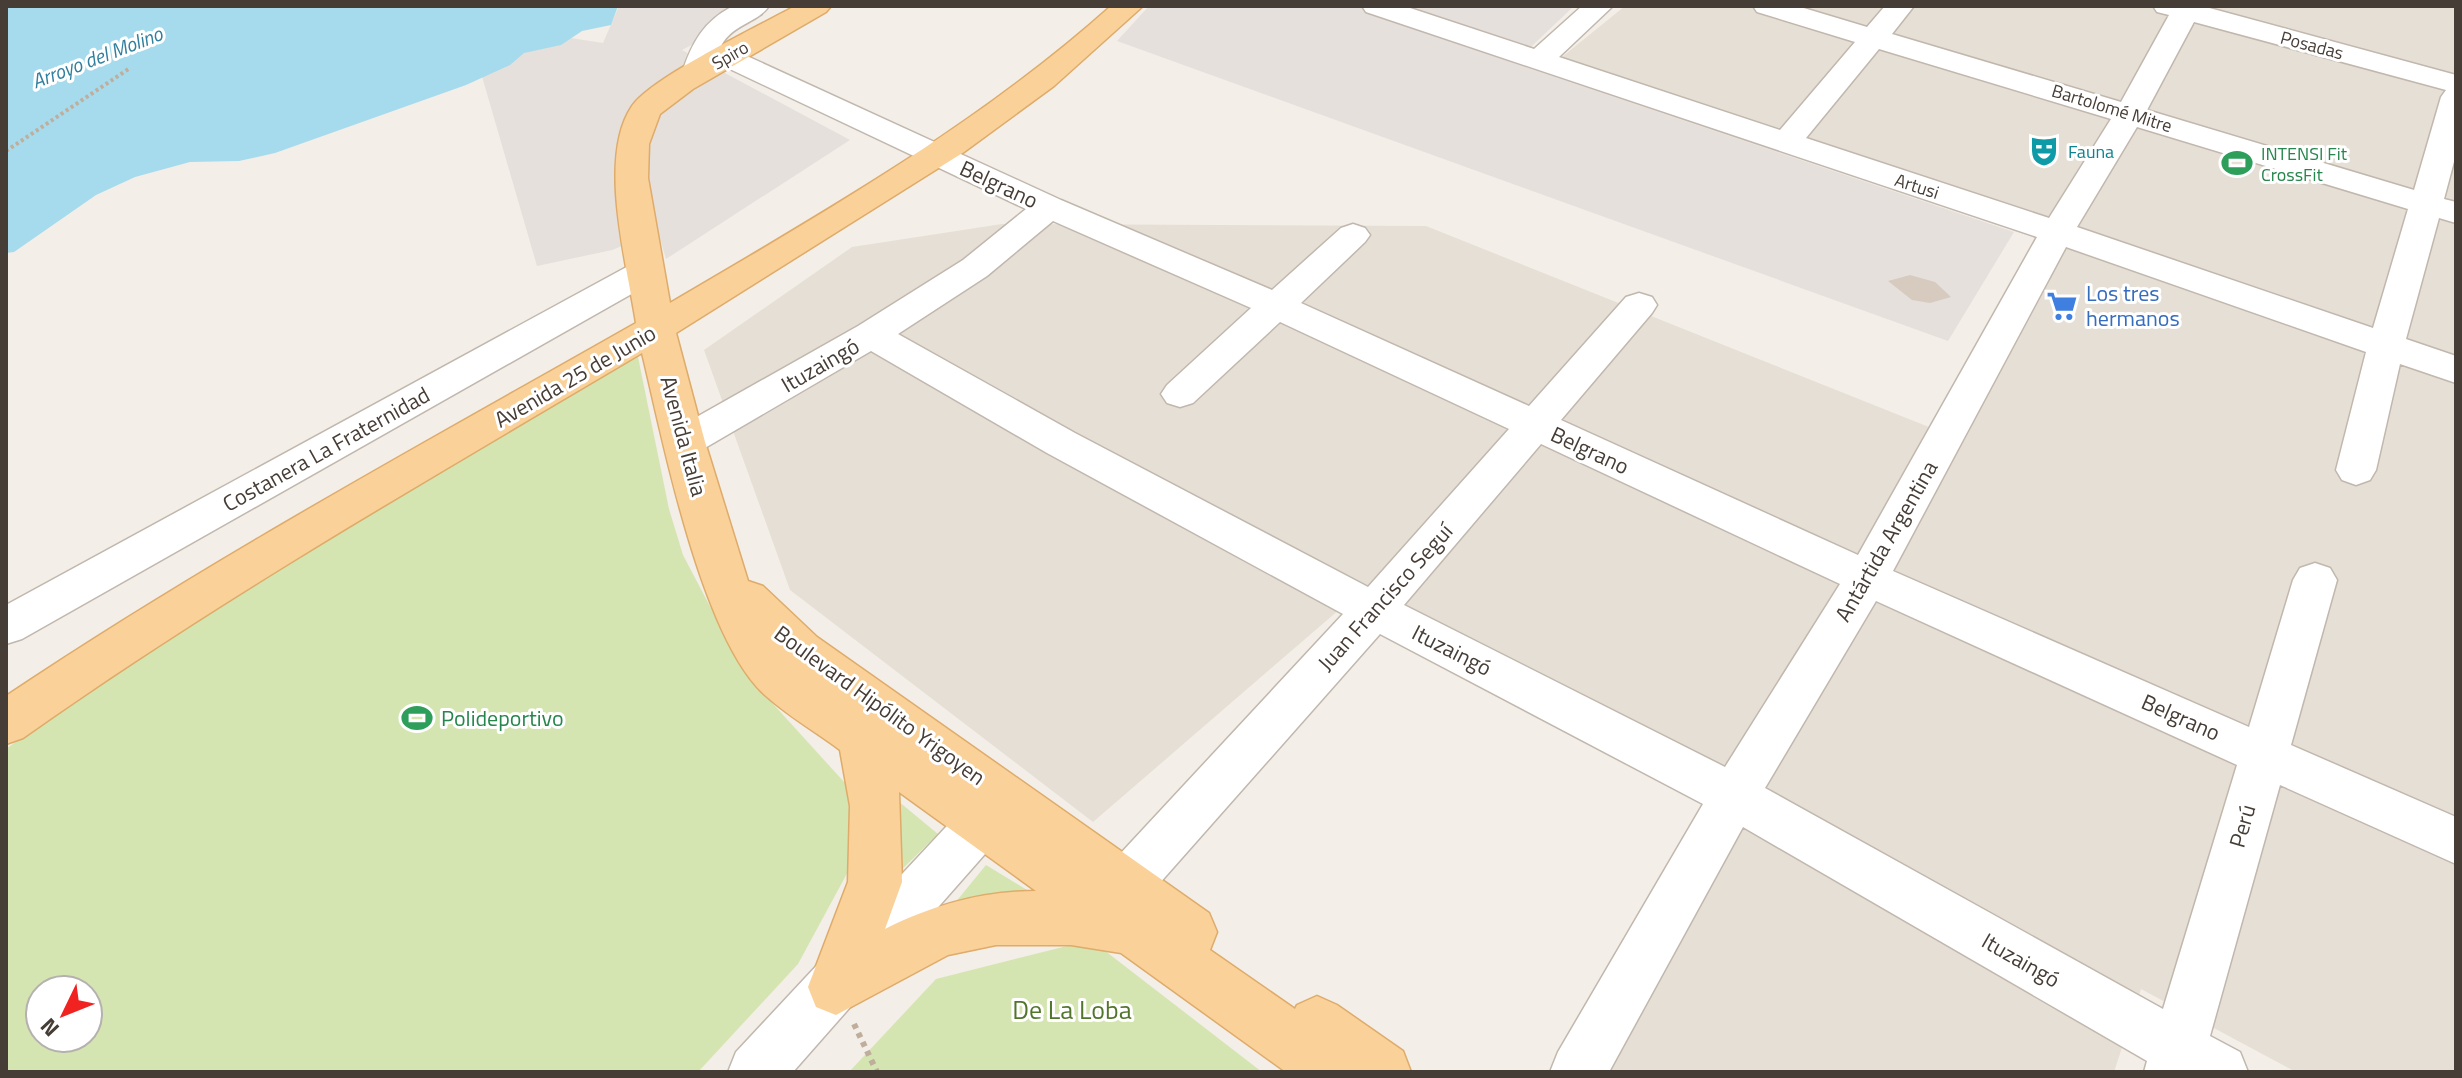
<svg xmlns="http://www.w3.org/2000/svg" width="2462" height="1078" viewBox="0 0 2462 1078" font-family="'Titillium Web',sans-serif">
  <rect width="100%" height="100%" fill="#f3eee7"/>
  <path fill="#e6dfd5" d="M1625 6H2456V1072H2296L2141 989 2114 1072H1595L1749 793 1362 590 1093 822 790 590 704 350 852 247 1002 224 1426 226 1964 441 2074 228 1562 57Z"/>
  <path fill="#e5e0dc" d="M619 6H765L682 50 850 140 666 259 658 232 612 250 537 266 472 42 506 28 603 43Z
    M1149 6H1574L1514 63 2014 232 1948 341 1117 41Z"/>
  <path fill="#d5e5b2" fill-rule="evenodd" d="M638 357 669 509 683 555 745 673 845 783 857 855 798 964 698 1072H6V749L91 686 274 561ZM40 990H88V1038H40Z
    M892 796 938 834 890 881Z
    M986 865 1027 890 950 909Z
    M1091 940 1262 1072H849L936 979Z"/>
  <path fill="#a6daed" d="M6 6H618L611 25 582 31 561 45 524 53 510 65 466 85 275 153 239 161 190 162 135 177 96 195 14 252 6 253Z"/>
  <path fill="#d7cbc0" d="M1910 275 1935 282 1951 297 1930 303 1912 300 1888 281Z"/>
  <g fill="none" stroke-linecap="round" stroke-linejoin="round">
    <g stroke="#c1b7ad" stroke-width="3">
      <path id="minor" d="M733 6H769C756 25 731 23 719 50L736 51 1061 200 1272 290 1341 228 1353 224 1365 228 1370 235 1365 242 1301 303 1529 406 1626 297 1639 293 1652 297 1657 305 1652 313 1561 420 1858 555 2037 237 1366 12 1362 6H1404L1534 49 1582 6H1613L1559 57 1780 130 1855 42 1757 12 1753 6H1797L1867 27 1885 6H1914L1892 34 2121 102 2169 15 2157 12 2153 6H2202L2456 75V154L2444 199 2456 202V223L2439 218 2406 339 2456 356V383L2400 364 2376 470 2370 480 2356 485 2342 480 2336 470 2366 352 2066 247 1893 571 2249 727 2293 580 2300 568 2315 563 2330 568 2337 580 2291 745 2456 817V864L2280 785 2210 1036 2240 1052 2248 1072H2144L2147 1061 1743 827 1609 1072H1550L1558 1052 1703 804 1380 634 1143 902 1125 909 1107 902 1099 885 1107 868 1343 614 1047 453 871 351 698 452 684 456 670 452 664 442 670 432 858 326 963 260 1026 209 715 62 707 79 697 82 687 79 682 73C692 42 704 21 733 6ZM2194 22 2446 90 2441 97 2414 190 2147 110ZM1879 49 2111 119 2049 218 1806 138ZM2137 127 2408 209 2373 328 2077 227ZM1053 221 1251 308 1167 385 1161 394 1167 403 1180 407 1193 403 1280 322 1509 429 1368 587 1075 433 898 334 987 276ZM1541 444 1840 584 1725 767 1404 605ZM1876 601 2237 765 2163 1009 1765 788Z
        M646 260 658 263 663 271 658 279 22 639 6 644V605L634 263Z
        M1004 776 1021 783 1028 798 1021 813 793 1072H728L736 1052 987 783Z"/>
    </g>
    <g stroke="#deab6a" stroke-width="3">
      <path id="major" d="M795 6H831L826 12 693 89 660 114 649 144 648 178 670 303C823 213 978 125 1111 6H1143L1054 86 964 152 676 333 705 442 748 581 763 586 817 637 1209 913 1217 932 1210 950 1295 1009 1297 1005 1317 996 1337 1005 1403 1051 1411 1072H1286L1121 953 1071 945H996L948 955 836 1015 816 1007 808 987 848 882 850 806 840 750C816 732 788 716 766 696 701 639 663 439 642 353 433 477 222 597 23 738L6 744V696C209 560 423 444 636 323 627 264 597 157 632 106 652 77 759 26 795 6ZM899 792 1036 891C982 891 933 905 885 929L902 882Z"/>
    </g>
    <path stroke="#bfae9c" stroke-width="4" stroke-dasharray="3 3" stroke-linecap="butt" d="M6 151 130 68"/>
    <path stroke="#bfae9c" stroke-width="6" stroke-dasharray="5 5" stroke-linecap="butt" d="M854 1024 877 1072"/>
    <use href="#minor" fill="#fff" fill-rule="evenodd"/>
    <use href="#major" fill="#f9d199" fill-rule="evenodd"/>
  </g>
  <defs>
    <g id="theatre-bare" transform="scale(2.4)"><path d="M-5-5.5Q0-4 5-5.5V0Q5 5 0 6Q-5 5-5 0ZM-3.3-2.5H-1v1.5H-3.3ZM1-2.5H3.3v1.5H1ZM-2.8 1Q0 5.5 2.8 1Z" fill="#0f9aa8" stroke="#fff" stroke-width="2.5" paint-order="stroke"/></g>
    <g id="stadium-bare" transform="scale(2.4)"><path d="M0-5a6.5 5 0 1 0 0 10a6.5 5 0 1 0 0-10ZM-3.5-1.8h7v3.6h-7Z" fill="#2e9e5b" stroke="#fff" stroke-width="2.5" paint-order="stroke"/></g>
    <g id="supermarket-bare" transform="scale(2.4)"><path d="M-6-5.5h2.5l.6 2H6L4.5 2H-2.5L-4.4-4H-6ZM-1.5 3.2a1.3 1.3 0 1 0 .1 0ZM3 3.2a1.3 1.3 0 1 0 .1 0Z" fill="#3f7fe0" stroke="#fff" stroke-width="2.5" paint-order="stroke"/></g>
  </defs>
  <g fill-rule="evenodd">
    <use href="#theatre-bare" x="2044" y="151"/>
    <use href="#stadium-bare" x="2237" y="163"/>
    <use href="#supermarket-bare" x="2062" y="306"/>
    <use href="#stadium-bare" x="417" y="718"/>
  </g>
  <g text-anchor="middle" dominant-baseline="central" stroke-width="6" stroke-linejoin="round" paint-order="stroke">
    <g font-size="18" fill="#463d36" stroke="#fff">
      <text transform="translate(2312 45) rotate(15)">Posadas</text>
      <text transform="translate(730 55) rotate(-30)">Spiro</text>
      <text transform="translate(2112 108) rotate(17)">Bartolomé Mitre</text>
      <text transform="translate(1917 186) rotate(18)">Artusi</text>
    </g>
    <g font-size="18" fill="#0d838f" stroke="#fff" text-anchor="start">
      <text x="2068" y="151">Fauna</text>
    </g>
    <g font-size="18" fill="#27864d" stroke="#fff" text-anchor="start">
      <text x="2261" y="153">INTENSI Fit<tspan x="2261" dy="21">CrossFit</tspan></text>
    </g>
    <g font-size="20" font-style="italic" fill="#307f9d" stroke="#fff">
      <text transform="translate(97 57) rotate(-21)">Arroyo del Molino</text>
    </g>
    <g font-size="22" fill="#463d36" stroke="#fff">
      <text transform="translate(999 184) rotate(25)">Belgrano</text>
      <text transform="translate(820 365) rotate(-30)">Ituzaingó</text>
      <text transform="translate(575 376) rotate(-30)">Avenida 25 de Junio</text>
      <text transform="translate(684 436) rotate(75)">Avenida Italia</text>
      <text transform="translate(326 449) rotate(-29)">Costanera La Fraternidad</text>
      <text transform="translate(1590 450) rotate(25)">Belgrano</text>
      <text transform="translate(1886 541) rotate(-60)">Antártida Argentina</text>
      <text transform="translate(1385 597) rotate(-48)">Juan Francisco Seguí</text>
      <text transform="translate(1452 650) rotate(27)">Ituzaingó</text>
      <text transform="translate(880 705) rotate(36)">Boulevard Hipólito Yrigoyen</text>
      <text transform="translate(2181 717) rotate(24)">Belgrano</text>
      <text transform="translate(2242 826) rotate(-74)">Perú</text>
      <text transform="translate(2021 960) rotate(30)">Ituzaingó</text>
    </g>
    <g font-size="22" fill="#366cbe" stroke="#fff" text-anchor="start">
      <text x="2086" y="293">Los tres<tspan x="2086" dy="25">hermanos</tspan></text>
    </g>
    <g font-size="22" fill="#27864d" stroke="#fff" text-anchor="start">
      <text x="441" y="718">Polideportivo</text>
    </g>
    <g font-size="26" fill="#52752c" stroke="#fff">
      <text x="1072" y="1009">De La Loba</text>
    </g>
  </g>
  <rect width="2462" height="1078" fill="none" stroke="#463d36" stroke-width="16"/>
  <g transform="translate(64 1014) rotate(227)"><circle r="38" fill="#ffffff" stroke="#b5b1af" stroke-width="2"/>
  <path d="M0-6L14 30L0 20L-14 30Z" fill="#f02321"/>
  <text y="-12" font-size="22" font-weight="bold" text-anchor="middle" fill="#463d36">N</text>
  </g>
</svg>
